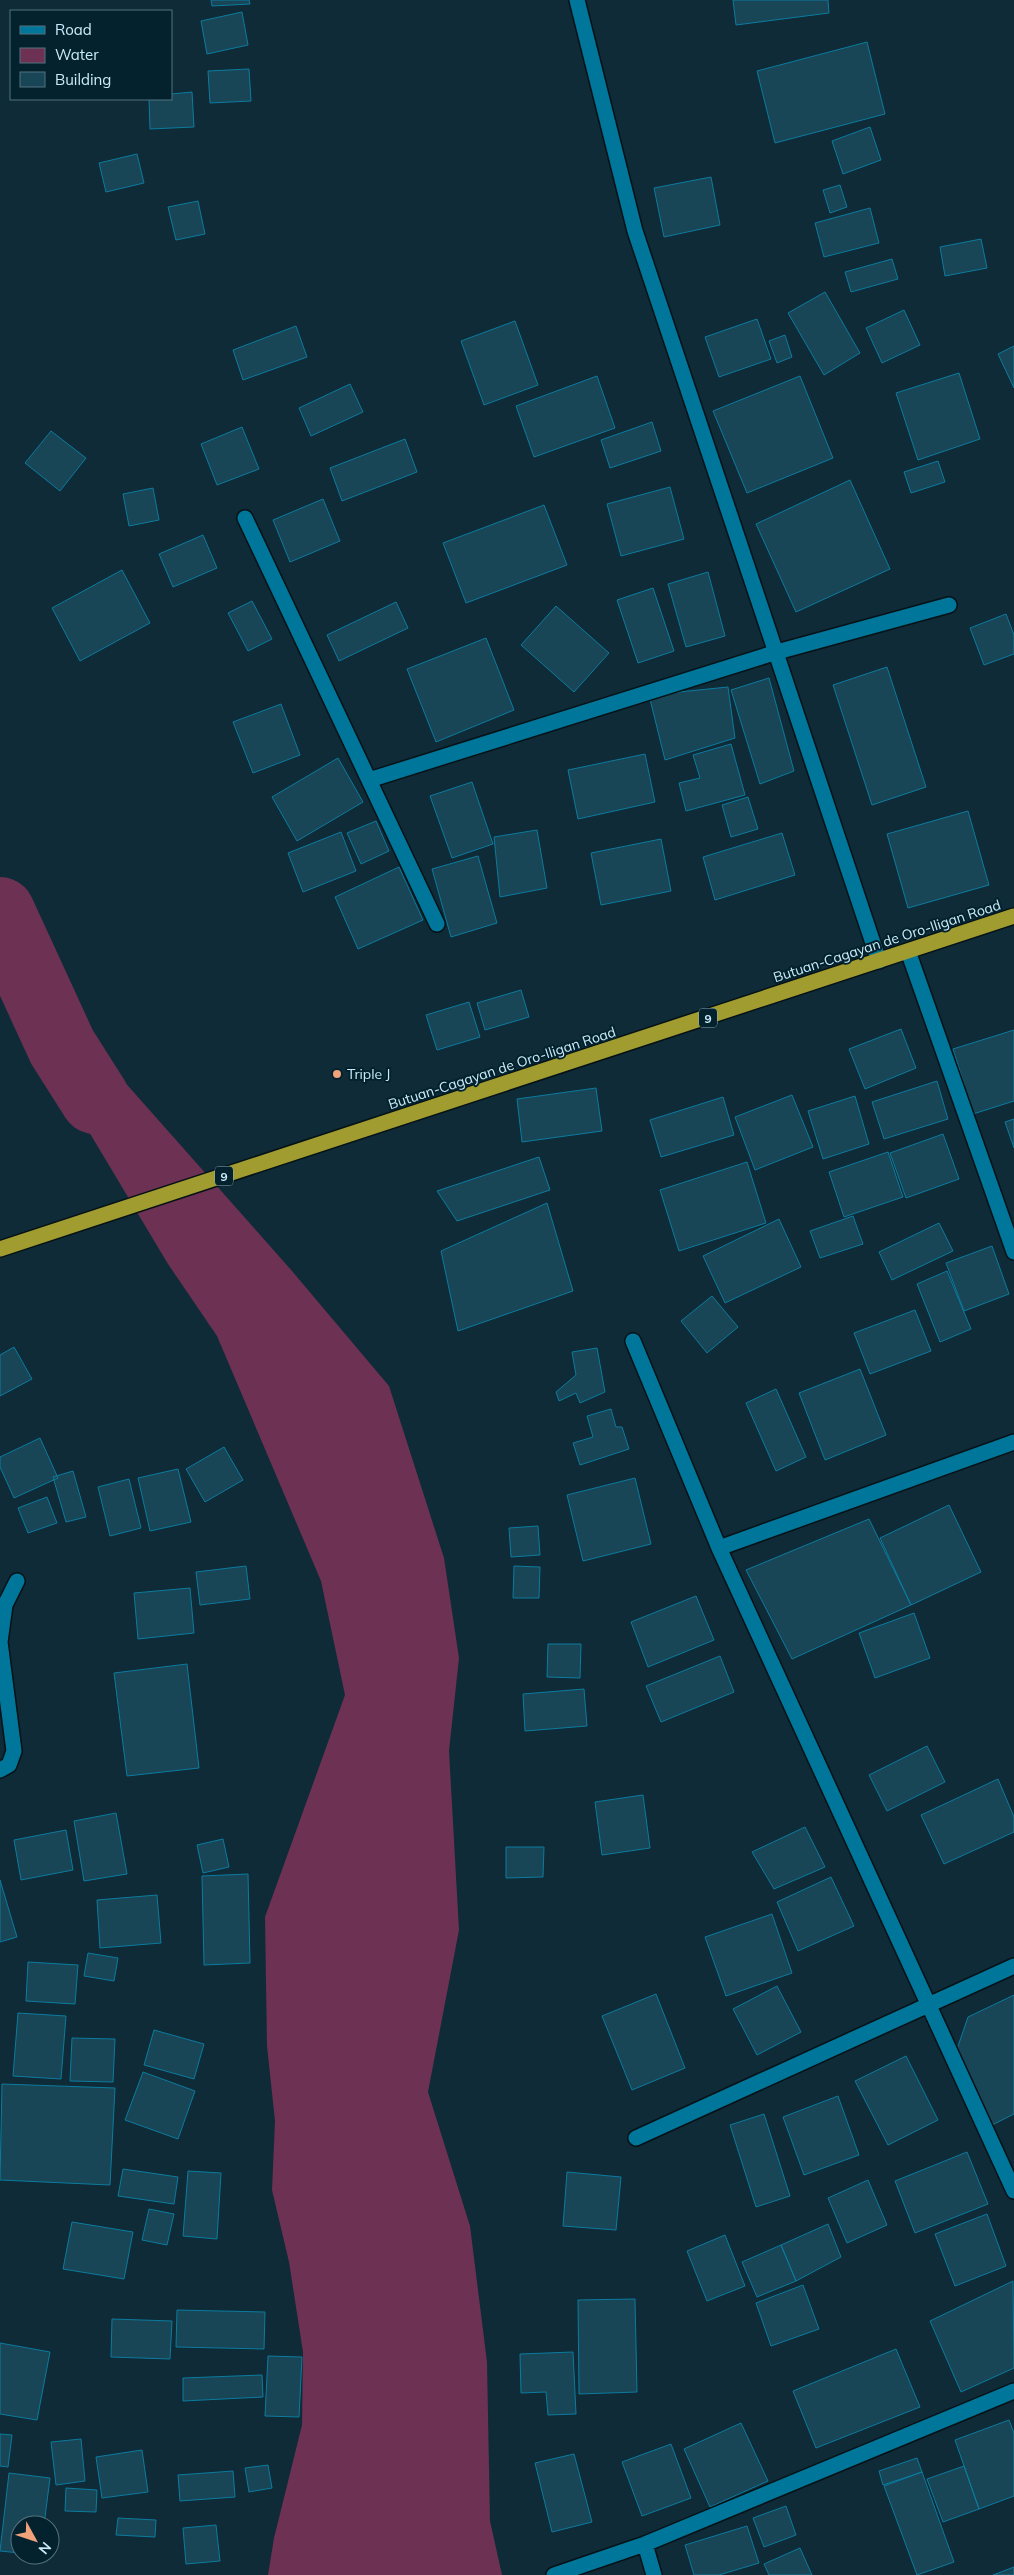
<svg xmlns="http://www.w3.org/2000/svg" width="1014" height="2575" viewBox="0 0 1014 2575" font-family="Mulish,sans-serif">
  <rect width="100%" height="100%" fill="#0e2b37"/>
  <path fill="#6d3153" d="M0 978 106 1061 292 1271 389 1386 444 1558 459 1658 449 1751 459 1930 428 2092 470 2226 487 2362 490 2521 502 2575H268L274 2538 302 2425 303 2352 289 2262 272 2190 275 2121 267 2046 265 1917 345 1695 321 1581 217 1336 168 1264 0 983Z"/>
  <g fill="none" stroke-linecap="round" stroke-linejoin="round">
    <path stroke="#6d3153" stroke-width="70" d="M0 912 62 1047 95 1099"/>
  </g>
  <path fill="#194657" stroke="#0c7b9f" d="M211 0H249L250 4 212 6Z
    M733 0H828L829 13 736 25Z
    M242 12 248 45 207 54 201 21Z
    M867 42 885 114 775 143 757 71Z
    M249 69 251 101 210 103 208 71Z
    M192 92 194 127 150 129 149 99H171V94Z
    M870 127 881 160 843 174 832 141Z
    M137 154 144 183 106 192 99 163Z
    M711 177 720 225 664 237 654 188Z
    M840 185 847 207 830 213 823 190Z
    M198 201 205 234 176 240 168 207Z
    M870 208 879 243 824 257 815 223Z
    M981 239 987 268 945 276 940 247Z
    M892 259 898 279 851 292 845 272Z
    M825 292 860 353 824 375 788 313Z
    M904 310 920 345 882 363 866 328Z
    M757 319 771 359 719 377 705 337Z
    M515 321 538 385 484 405 461 341Z
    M296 326 307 357 243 380 233 350Z
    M785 335 792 357 777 363 769 341Z
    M1014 346V388L998 354Z
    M959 373 980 439 918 460 896 393Z
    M597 376 615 428 534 457 516 406Z
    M800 376 833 458 747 493 713 411Z
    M350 384 363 412 311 436 299 408Z
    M652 422 661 451 610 468 601 440Z
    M242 427 259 469 217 485 201 444Z
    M51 431 86 458 60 491 25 463Z
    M405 439 417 472 342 501 330 468Z
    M938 461 945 482 911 493 904 472Z
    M850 480 890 569 796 612 756 524Z
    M670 487 684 539 621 556 607 504Z
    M153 488 159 520 129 526 123 494Z
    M323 499 340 541 290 562 273 520Z
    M544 505 567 565 466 603 443 543Z
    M203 535 217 568 173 587 159 554Z
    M122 570 150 623 80 661 52 608Z
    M708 572 725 636 686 647 668 584Z
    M653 588 674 651 638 663 617 600Z
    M252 601 272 639 248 651 228 613Z
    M396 602 408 628 339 661 327 635Z
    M556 606 609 653 574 692 521 645Z
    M1006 614 1014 635V654L984 665 970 628Z
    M486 638 514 710 436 742 407 669Z
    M887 667 926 787 872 805 833 685Z
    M769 678 794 771 760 784 731 690Z
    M728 687 735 738 665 760 649 695Z
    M281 704 300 755 253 773 233 722Z
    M731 744 745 795 686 811 679 783 700 778 693 755Z
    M645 754 655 802 578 819 568 770Z
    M338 758 363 802 297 841 272 797Z
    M472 782 493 844 452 858 430 796Z
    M748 797 758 829 731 837 722 805Z
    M968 811 989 885 908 908 887 834Z
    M376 821 389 851 361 864 347 833Z
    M537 830 547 888 500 897 494 837Z
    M341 832 356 871 303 892 288 853Z
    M782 833 795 875 715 900 703 857Z
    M661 839 671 891 601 905 591 853Z
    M478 856 497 923 451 937 432 869Z
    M399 867 423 920 358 949 335 897Z
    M521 990 529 1017 485 1030 477 1003Z
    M469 1002 480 1037 437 1050 426 1015Z
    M901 1029 916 1068 865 1089 849 1049Z
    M1014 1030V1101L973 1114 953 1049Z
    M937 1081 948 1119 884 1139 872 1102Z
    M596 1088 602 1131 522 1142 517 1099Z
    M792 1095 813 1147 755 1170 735 1117Z
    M855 1096 869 1144 823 1159 808 1111Z
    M723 1097 734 1135 661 1157 650 1120Z
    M1014 1119V1148L1005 1122Z
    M943 1134 959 1179 906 1198 890 1153Z
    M888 1152 903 1197 844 1217 829 1172Z
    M539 1157 550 1190 457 1221 437 1191Z
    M747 1162 766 1223 679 1251 660 1190Z
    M547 1203 573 1291 458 1331 441 1251Z
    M853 1216 863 1244 820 1258 810 1231Z
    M779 1219 801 1267 725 1303 703 1256Z
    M939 1223 953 1251 892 1280 879 1252Z
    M992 1246 1009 1294 964 1311 946 1263Z
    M947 1271 971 1329 940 1342 917 1284Z
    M712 1296 738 1327 707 1353 681 1321Z
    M915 1310 931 1351 870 1374 854 1333Z
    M14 1347 32 1379 0 1396V1355Z
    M597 1348 605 1392 580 1403 576 1393 559 1401 556 1392 576 1375 572 1352Z
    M860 1369 886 1435 825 1460 799 1393Z
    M776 1389 806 1457 776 1471 746 1403Z
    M611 1409 616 1427H622L629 1449 580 1465 573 1443 593 1437 587 1416Z
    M40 1438 58 1478 14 1498 0 1467V1457Z
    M224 1447 243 1480 205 1502 186 1469Z
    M178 1469 191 1522 150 1531 138 1478Z
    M73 1471 86 1517 66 1522 53 1477Z
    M635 1478 651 1544 583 1561 567 1495Z
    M129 1479 141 1528 110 1536 98 1487Z
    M47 1497 57 1523 28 1533 18 1508Z
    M949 1505 981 1572 911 1605 880 1538Z
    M869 1519 911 1605 792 1659 746 1570Z
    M538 1526 540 1555 511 1557 509 1528Z
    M246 1566 250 1599 200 1605 196 1572Z
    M514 1566 540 1567 539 1598H513Z
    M190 1588 194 1633 138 1639 134 1593Z
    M696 1596 714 1640 648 1667 631 1622Z
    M914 1613 930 1658 875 1678 859 1633Z
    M548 1644H581L580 1678 547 1677Z
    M720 1656 734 1692 661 1722 646 1686Z
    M187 1664 199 1768 127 1776 114 1673Z
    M584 1689 587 1726 525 1731 523 1694Z
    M927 1746 945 1782 887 1811 869 1775Z
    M998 1779 1014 1817V1832L944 1864 921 1815Z
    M643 1795 650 1848 602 1855 595 1802Z
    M116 1813 127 1874 84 1881 74 1821Z
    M805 1827 825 1867 774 1889 752 1852Z
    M66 1830 73 1870 21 1880 14 1840Z
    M223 1839 229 1867 203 1873 197 1845Z
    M506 1847H544L543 1877 506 1878Z
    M248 1874 250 1963 204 1965 202 1876Z
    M831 1877 854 1926 798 1951 777 1902Z
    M0 1880 17 1937 0 1942Z
    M157 1895 161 1943 100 1948 97 1900Z
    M772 1914 792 1973 726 1996 705 1937Z
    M88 1953 118 1958 114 1981 84 1976Z
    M28 1962 78 1965 75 2004 26 2001Z
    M777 1986 801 2032 757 2055 733 2009Z
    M656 1994 685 2068 632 2090 602 2016Z
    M1014 1995V2114L992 2125 959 2067 964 2061 956 2052 968 2017Z
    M18 2013 66 2016 61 2079 13 2076Z
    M154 2030 204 2044 194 2079 144 2065Z
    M72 2038 115 2039 113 2082 70 2081Z
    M906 2056 938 2120 888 2145 855 2081Z
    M143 2072 195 2091 178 2139 125 2120Z
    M2 2084 115 2088 110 2185 0 2180Z
    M838 2096 859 2155 804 2175 783 2117Z
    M764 2114 790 2196 756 2207 730 2125Z
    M967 2152 988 2204 915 2233 895 2181Z
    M123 2169 178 2177 174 2204 118 2196Z
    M188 2171 221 2173 217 2239 183 2236Z
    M567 2172 621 2177 616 2230 563 2226Z
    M868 2180 887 2225 847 2243 828 2198Z
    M149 2209 174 2214 167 2245 142 2240Z
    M987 2214 1006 2266 955 2286 935 2234Z
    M72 2222 133 2232 124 2279 63 2269Z
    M828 2224 841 2257 796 2281 781 2245Z
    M725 2235 745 2286 707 2301 687 2251Z
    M781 2245 796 2281 757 2297 742 2262Z
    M1013 2281 1014 2368 961 2392 930 2321Z
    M803 2285 819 2329 771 2346 756 2303Z
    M635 2299 637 2392 579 2394 578 2300Z
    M177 2310 265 2312 264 2349 176 2347Z
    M112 2319 172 2321 170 2359 111 2357Z
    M0 2343 50 2352 37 2420 0 2414Z
    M896 2349 920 2407 816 2448 793 2391Z
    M573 2352 576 2414 548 2415 546 2392 521 2393 520 2354Z
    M268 2356 302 2357 299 2417 265 2416Z
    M262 2375 263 2397 183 2401V2378Z
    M1009 2420 1014 2433V2496L979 2509 955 2440Z
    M741 2423 768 2481 710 2507 684 2449Z
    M0 2434 12 2435 8 2467 0 2466Z
    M81 2439 85 2481 56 2485 51 2442Z
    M671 2444 691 2498 642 2516 622 2462Z
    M142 2450 148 2492 102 2498 96 2457Z
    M574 2454 592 2522 552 2532 535 2463Z
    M917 2458 922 2472 883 2485 879 2471Z
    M268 2465 272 2488 249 2492 245 2468Z
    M964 2466 979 2509 943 2522 927 2479Z
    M233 2471 235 2497 180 2501 178 2475Z
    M922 2472 954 2562 917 2575 884 2486Z
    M9 2473 50 2478 44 2525H20V2553L0 2551Z
    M66 2488 97 2490 96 2512 65 2511Z
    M786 2506 796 2535 764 2547 753 2518Z
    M118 2518 156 2520 155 2537 116 2535Z
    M216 2525 220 2561 186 2564 183 2528Z
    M747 2526 759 2563 719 2575H694L685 2545Z
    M800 2548 812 2575H769L764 2564Z
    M1014 2567V2575H993Z"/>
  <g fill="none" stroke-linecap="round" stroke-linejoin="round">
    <g stroke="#061217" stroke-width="18">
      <path id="lane" d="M0 1770 9 1765 14 1751 0 1642 5 1605 17 1581"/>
    </g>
    <g stroke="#061217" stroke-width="18">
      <path id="street" d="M577 0 635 231 879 961
        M245 518 437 924
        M369 780 777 652 949 605
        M908 951 1014 1252
        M633 1341 719 1548 1014 2191
        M719 1548 1014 1442
        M636 2138 1014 1966
        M645 2544 654 2575
        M554 2575 645 2544 1014 2391"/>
    </g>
    <g stroke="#061217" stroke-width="18">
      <path id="highway" d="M0 1249 1014 916"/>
    </g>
    <use href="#lane" stroke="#00779a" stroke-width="15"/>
    <use href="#street" stroke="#00779a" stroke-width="15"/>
    <use href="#highway" stroke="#a09c30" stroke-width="15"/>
  </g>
  <circle fill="#f0a27a" stroke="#04222d" stroke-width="2" cx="337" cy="1074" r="5"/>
  <g text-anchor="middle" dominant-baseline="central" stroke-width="4" stroke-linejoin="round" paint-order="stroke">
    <g fill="#04222d" stroke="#8eafbc" stroke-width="1">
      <rect x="699" y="1008.5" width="18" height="19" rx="4"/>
      <rect x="215" y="1166.5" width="18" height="19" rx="4"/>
    </g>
    <g font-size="12" font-weight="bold" fill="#c9ebfa">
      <text x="708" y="1018">9</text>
      <text x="224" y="1176">9</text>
    </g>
    <g font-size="14" fill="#c9ebfa" stroke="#04222d">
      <text transform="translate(887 941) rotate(-18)">Butuan-Cagayan de Oro-Iligan Road</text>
      <text transform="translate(502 1068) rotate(-18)">Butuan-Cagayan de Oro-Iligan Road</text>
    </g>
    <g font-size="14" fill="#c9ebfa" stroke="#04222d" text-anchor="start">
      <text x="347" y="1074">Triple J</text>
    </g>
  </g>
  <rect x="10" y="10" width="162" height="90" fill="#04222d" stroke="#53727f"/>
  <rect x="20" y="26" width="25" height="8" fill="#00779a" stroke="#53727f"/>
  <text x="55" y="35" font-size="15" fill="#c9ebfa">Road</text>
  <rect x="20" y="48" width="25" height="15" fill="#6d3153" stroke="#53727f"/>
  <text x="55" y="60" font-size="15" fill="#c9ebfa">Water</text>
  <rect x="20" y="72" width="25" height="15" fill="#194657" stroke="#53727f"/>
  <text x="55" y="85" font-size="15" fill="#c9ebfa">Building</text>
  <g transform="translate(35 2540) rotate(130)"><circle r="24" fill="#04222d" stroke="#53727f"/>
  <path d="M0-4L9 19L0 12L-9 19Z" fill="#f0a27a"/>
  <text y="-8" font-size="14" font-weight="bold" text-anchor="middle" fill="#c9ebfa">N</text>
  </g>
</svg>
